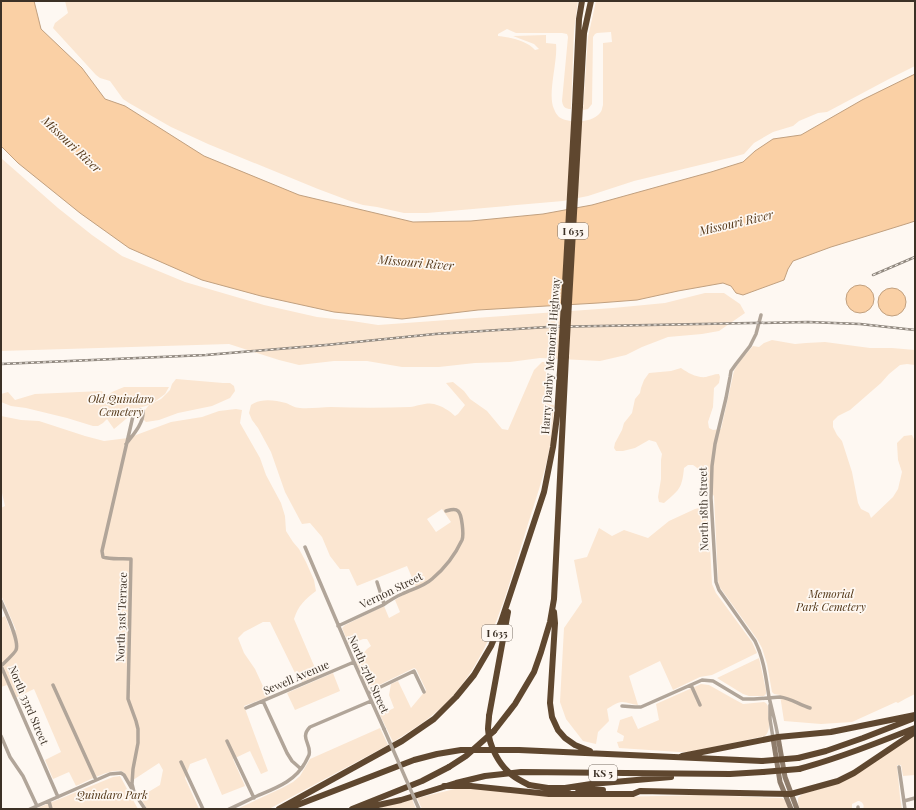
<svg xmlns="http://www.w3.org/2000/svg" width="916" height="810" viewBox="0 0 916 810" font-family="'Playfair Display',serif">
  <rect width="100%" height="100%" fill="#fef8f2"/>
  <path fill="#fbe6d1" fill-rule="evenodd" d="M65 1H578L574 31 571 109C565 109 563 107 562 101L568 37 567 34 562 33H516L507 29 498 34V36C509 37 528 41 535 50L539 49 534 44 513 36 546 35V43L556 44C558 61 547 95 554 109 555 112 557 115 559 117 569 124 592 123 600 113 602 111 602 108 603 105V43L612 42 611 32 597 33 595 34 593 37 592 104 588 109 583 110 588 37 596 1H915V66L889 79 827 112 818 113 799 121 793 126 773 132 754 143 744 154 733 157 634 181 588 196 563 201 427 213H404L377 207 363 205 350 201 318 189 208 144 171 127 129 103 123 99 110 81 100 78 96 75 53 28 55 23 68 13Z
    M1 158 58 208 92 235 122 256 185 282 264 305 317 317 352 321 378 325 613 308 665 303 705 293H724L740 304 745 313 719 331 702 334 668 337 642 347 626 355 600 361 540 358 510 362 475 363 439 367H402L367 361H334L299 365 279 360 229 344 1 351Z
    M772 340 795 344 806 343 825 342 870 348H892L915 350V365L907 364 900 365 889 374 881 383 850 410 838 416 833 421V427L837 435 842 441 852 472 858 503 861 509 869 513 871 518 893 497 898 489 902 472 898 460 897 443 904 436 912 435 915 441V694L905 699 898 703 896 702 852 722 821 724 784 721 780 695 774 694 772 692 767 664 762 648 757 639 719 586 718 580 714 496C712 493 709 491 707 488 701 478 704 472 693 465H688L684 468C682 489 679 490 664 503L659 502 658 497 661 479V460L662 454 656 442 649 440 635 448 623 451H616L614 448 615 443 622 430 624 423 632 413 635 399 640 393 641 388 644 380 649 373 671 371 681 368C688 373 697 378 706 377 710 376 714 374 719 374L720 377 719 383 714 388 713 407 708 422 709 428 713 430 721 429 734 371 739 362 753 346 759 347 764 343Z
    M542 362H546L548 404 554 405C553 422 552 439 548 456 542 483 532 510 524 537 506 593 492 653 451 698 434 716 414 729 393 742L380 715 394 708 389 695 391 684 398 681 411 708 426 690 416 669 414 668 371 689H369L356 662 367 649 371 646 367 639H363L349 645 342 628 345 625 384 606 389 618 400 612 395 600 416 587 407 566 357 586 349 569H340L330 556 322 537 310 523 302 524 285 492 271 452 258 428 252 420 249 413 251 405C261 398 274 400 286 403 291 405 295 408 300 408 310 409 321 407 331 407 357 408 384 408 410 407 417 406 427 402 434 404 442 406 450 411 455 416L458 414 465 405 446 383 453 382 464 391 470 399 487 411 502 429 508 430 534 370ZM442 509 451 522 436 532 427 519Z
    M176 379 223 383H230L234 386 235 391 230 398 212 406 178 413 159 420 146 422 143 419 142 414 149 405 139 408 114 429 107 419 103 423 98 426H93L67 418 26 408 11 406 1 402V394L8 392 15 400 35 394 102 391 106 397 112 392 124 387H169L165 394 153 403 161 399 170 390 172 384Z
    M236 409 242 410 240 423 260 458 266 475 281 503 285 516 286 531 293 542 299 549 306 562 314 580 316 591C305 599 298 606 294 619L318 675 316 676 302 682 301 680 296 675 270 622H263L244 632 238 638 244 653 255 669 268 697 244 706 268 771 261 774 250 751 233 759 245 786 222 795 206 758 190 764 185 778 199 809H147L140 797 160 785 163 770 159 763 130 782C128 779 126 774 123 772 115 766 85 782 76 786L69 772 53 779 45 760 61 752 34 689 13 699 7 685 1 687V618L5 616 11 631 16 630 1 595V508L5 506 2 493H1V416L21 420 39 421 85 436 104 441 128 438 171 422 202 417 219 411Z
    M708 506 712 584 716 593 752 642 757 653 712 675 700 677 673 690 660 661 629 676 638 705C633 705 628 702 622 702 617 702 612 706 607 709L609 721 598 732 596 744 583 741 566 719 560 702 564 628 582 602 574 560 587 557 599 528 612 536 624 530 648 538 669 521 695 509Z
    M759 658 766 690V694L764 696H749L743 694 717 678Z
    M333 673 340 691 295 710 287 693Z
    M701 684 709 685 732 698 743 704 764 702 766 703 768 706C768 716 772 730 765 736L690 752H679L619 748 617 742 623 741 624 736 617 732 620 720 632 716 638 729 659 720 656 704Z
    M380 728 388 745 269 809H237L282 788 293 782 300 776 310 759Z
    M915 735V775L903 776 901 765H897L900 797 902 809H863C865 805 862 801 858 801L852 804V809H800L798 804V798L802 794 830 786Z
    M120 776 138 809H35L113 777Z
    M465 788 614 797 700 795 782 798 785 800 789 809H422L417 798 455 789Z
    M412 799 416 809H375Z"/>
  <path fill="#fad0a5" stroke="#c1a07f" d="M1 1H34L41 29 82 68 105 99 125 106 204 156 299 195 413 222 471 221 543 214 592 205 711 172 743 162 755 151 773 139 801 135 862 100 915 74V221L909 223 880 232 831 247 793 261 788 269 784 280 743 295 736 293 731 286 723 283 678 291 637 300 598 303 478 310 402 319 334 312 261 296 202 280 129 248 80 213 18 163 1 146Z
    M846 299a14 14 0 1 1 28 0a14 14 0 1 1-28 0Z
    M878 302a14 14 0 1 1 28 0a14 14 0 1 1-28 0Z"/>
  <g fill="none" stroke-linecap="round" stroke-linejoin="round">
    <path stroke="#b1a599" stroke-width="3.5" d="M761 315 756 334 750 346 736 364 731 371 730 377 726 398 715 444 712 466 711 498 716 582 719 590 755 641C764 659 766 678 769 697 772 710 776 724 778 737
      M126 444C133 435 144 423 143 411L140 410 135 413 133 416 102 551 103 557C112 560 122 558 131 559L128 699 136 721 138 729V743L133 769 132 784 134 792
      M305 547 354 662 384 729
      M377 582 384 604
      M1 601C5 611 20 641 16 650 15 653 5 662 1 666
      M338 626C353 619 368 612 383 605 389 601 395 597 402 594 412 589 423 587 432 579 444 569 455 555 462 540 464 535 462 514 458 511 455 508 450 510 446 511
      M1 666 58 797
      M53 685 96 780
      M691 685 700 705
      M368 693 414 671 424 692
      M263 701 287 753 292 761 301 769
      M770 705V719L773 738
      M622 706 635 707H641L702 680 713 681 743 699H754L780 697C790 698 800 705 810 708
      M246 708 354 662
      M1 736 10 757 23 776 37 806
      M227 741 254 798
      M181 762 203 809
      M899 767 905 809
      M49 801 51 809
      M904 801 915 798
      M858 807V809
      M30 809 110 774 121 773 124 775 135 794 145 809
      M229 809C239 805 248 800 257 796 276 788 296 781 306 761 307 759 308 757 309 755 312 744 299 738 310 727L371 701"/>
    <path stroke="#8e7c6b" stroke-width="5" d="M778 737 785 777 797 809
      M773 738 780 782 791 809"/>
    <path stroke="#5f472f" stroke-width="6" d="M575 106 579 19 582 1
      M580 106 584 33 591 1
      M554 612 555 623 550 703 552 717 558 730 565 738 575 745 590 751
      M489 716 508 612
      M494 731 515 704 534 672 541 652 550 622 554 599 566 356
      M682 756 778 737 831 732 915 715
      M798 758 826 751 863 738 912 719
      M799 769C839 758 877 743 915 728
      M529 785 548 788H569
      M444 786H471L549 794H633L640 791 791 794 838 781 854 773 915 732
      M565 788 591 784 671 777
      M578 789 603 790
      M279 809 402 741 434 719 456 697 474 675 491 646 501 622 544 492 553 447 557 416 561 355
      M287 809 414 760 437 754 461 750H519L762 761
      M352 809 422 781 449 767
      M360 809 401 800 456 783 485 776 521 772 730 774 763 772"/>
    <g stroke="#918980" stroke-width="2.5">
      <path id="rail" d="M873 275 915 257
        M1 364 206 355 326 345 435 334 548 327 808 322 860 324 915 330"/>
    </g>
    <use href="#rail" stroke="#fef8f2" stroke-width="1" stroke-dasharray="3" stroke-linecap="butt"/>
    <path stroke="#b1a599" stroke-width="3.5" d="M384 729 419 809"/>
    <path stroke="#5f472f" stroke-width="6" d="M561 355 575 106
      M566 356 580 106
      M489 716C489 720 488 725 488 729 489 746 499 765 512 775 517 779 523 782 529 785
      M762 761 798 758
      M449 767 466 756 494 731
      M763 772 799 769"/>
  </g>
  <g text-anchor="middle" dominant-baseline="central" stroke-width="3.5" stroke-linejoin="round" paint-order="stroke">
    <g fill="#fef8f2" stroke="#766d63" stroke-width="1">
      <rect x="558" y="223" width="30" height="16" rx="3"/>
      <rect x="482" y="625" width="30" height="16" rx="3"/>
      <rect x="589" y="765" width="28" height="16" rx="3"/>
    </g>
    <g font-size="10" font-weight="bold" fill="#3c3126">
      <text x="573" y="231">I 635</text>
      <text x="497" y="633">I 635</text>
      <text x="603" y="773">KS 5</text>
    </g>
    <g font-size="11" fill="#3c3126" stroke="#fef8f2">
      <text transform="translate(550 356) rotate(-86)">Harry Darby Memorial Highway</text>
      <text transform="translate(703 509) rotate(-91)">North 18th Street</text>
      <text transform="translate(391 590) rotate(-26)">Vernon Street</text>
      <text transform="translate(121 617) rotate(-88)">North 31st Terrace</text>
      <text transform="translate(369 674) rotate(66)">North 27th Street</text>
      <text transform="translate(296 677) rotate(-23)">Sewell Avenue</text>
      <text transform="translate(29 705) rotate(67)">North 33rd Street</text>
    </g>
    <g font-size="11" font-style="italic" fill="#503414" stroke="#fef8f2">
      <text x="121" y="398">Old Quindaro<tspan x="121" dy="13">Cemetery</tspan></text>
      <text x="831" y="593">Memorial<tspan x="831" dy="13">Park Cemetery</tspan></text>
      <text x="112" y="794">Quindaro Park</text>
    </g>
    <g font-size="12" font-style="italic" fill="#56391a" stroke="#fef8f2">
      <text transform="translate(72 144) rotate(43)">Missouri River</text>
      <text transform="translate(736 222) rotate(-13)">Missouri River</text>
      <text transform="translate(416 262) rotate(5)">Missouri River</text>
    </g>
  </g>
  <rect width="916" height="810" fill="none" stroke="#3c3126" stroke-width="4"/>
</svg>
